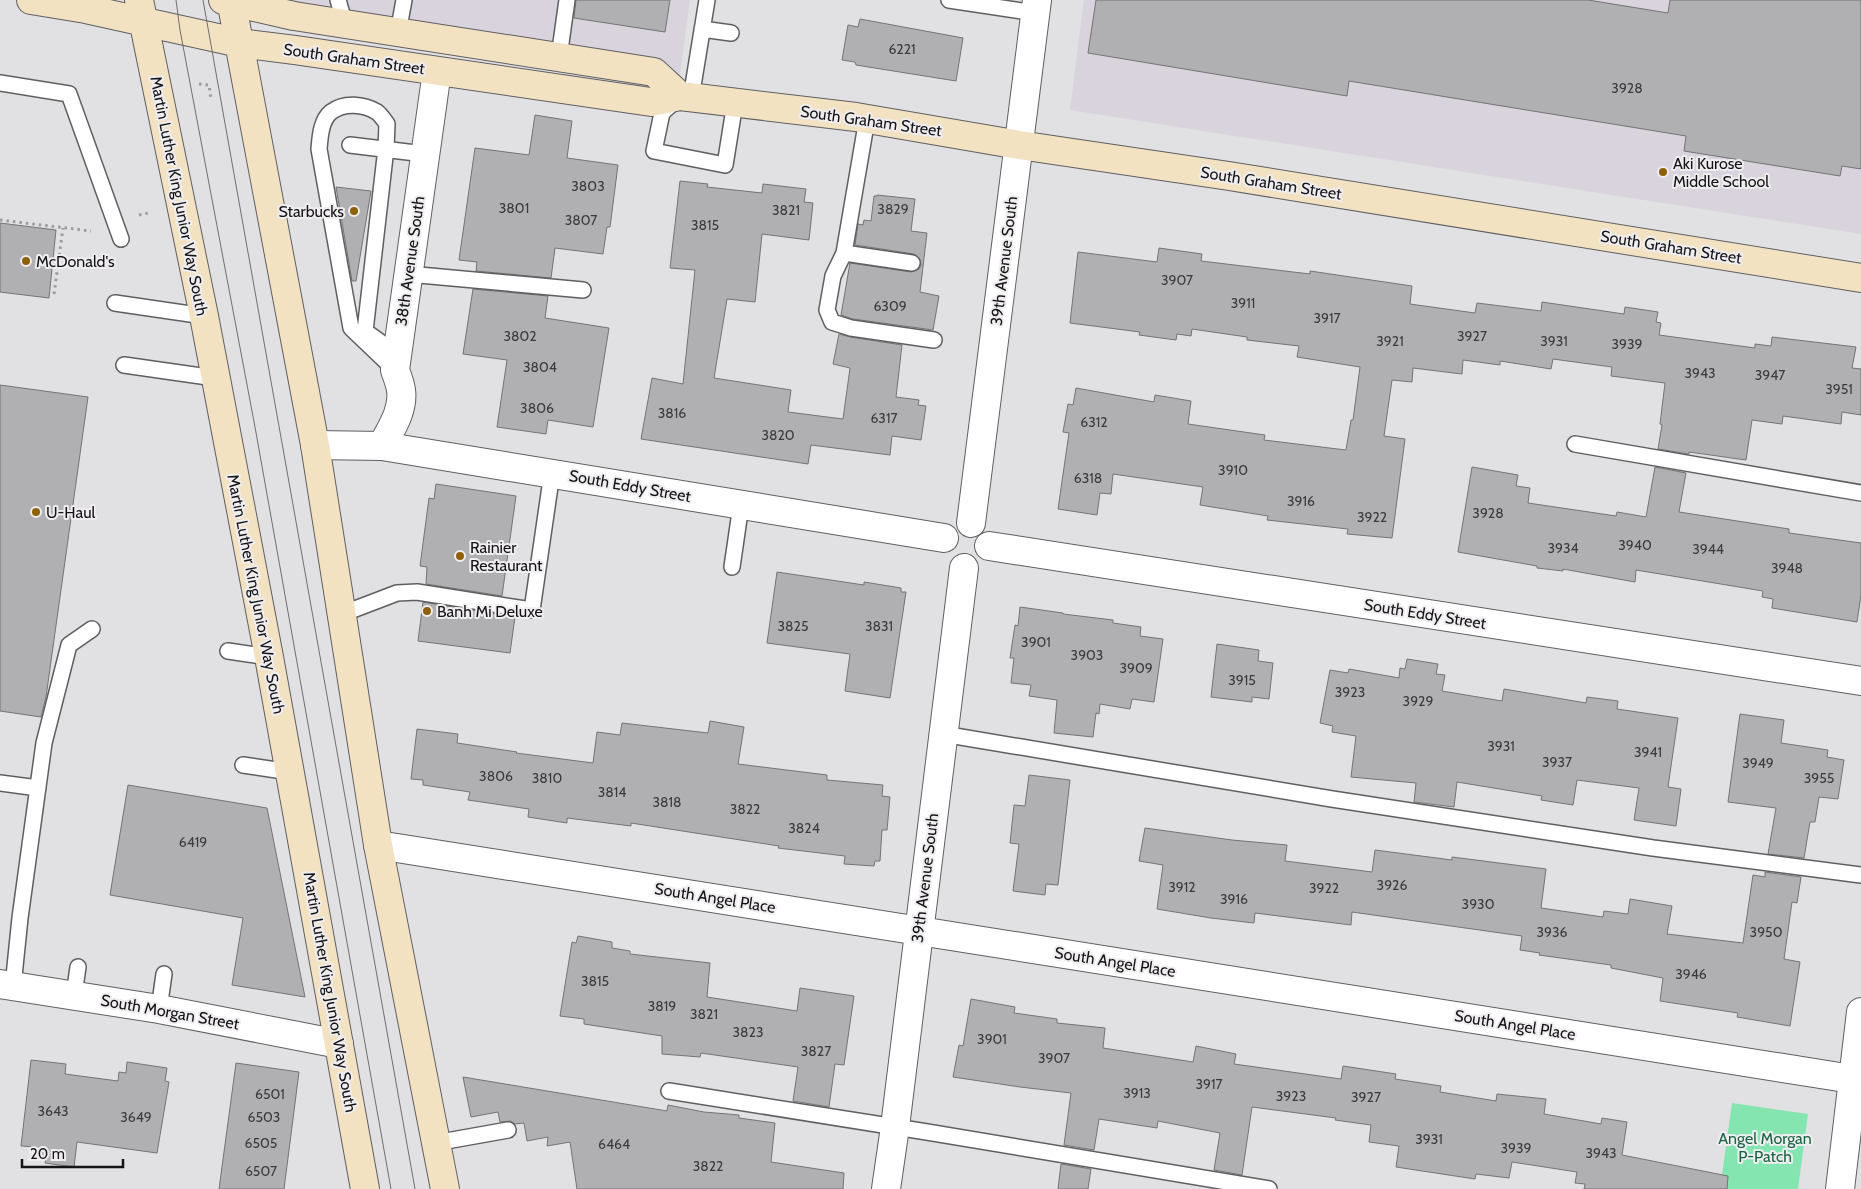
<svg xmlns="http://www.w3.org/2000/svg" width="1861" height="1189" viewBox="0 0 1861 1189" font-family="Cabin,sans-serif">
  <rect width="100%" height="100%" fill="#e1e0e3"/>
  <path fill="#d8d3dd" d="M254 0H690L679 81Z
    M1084 0H1861V234L1070 110Z"/>
  <path fill="#84e5b1" d="M1732 1103 1808 1114 1798 1189H1720Z"/>
  <path fill="#b0afb2" stroke="#747375" d="M576 0H670L665 32 574 18Z
    M1096 0H1588L1668 13 1670 0H1861V169L1842 166 1840 176 1684 151 1686 136 1349 81 1347 96 1088 53Z
    M860 19 963 38 956 81 856 65 855 62 842 60 848 25 858 27Z
    M535 115 572 121 567 158 618 165 610 227H607L603 254 555 248 551 278 476 271 477 262 459 260 475 148 529 155Z
    M680 181 708 184 707 187 762 193 763 184 806 189 804 202 813 203 809 240 762 234 755 302 727 299 714 378 791 390 788 412 843 419 850 368 833 364 839 334 850 337 902 345 896 397 919 400 918 405 926 406 921 440 892 436 890 455 811 445 808 464 641 439 652 378 683 384 695 270 670 268Z
    M336 187 371 191 356 281H352Z
    M877 195 915 199 911 231 927 233 920 292 939 296 933 330 853 319 841 315 850 263 911 272 919 269 921 265 920 259 914 254 855 245 858 224 863 225 864 220 871 221 874 196H877Z
    M0 223 56 230 49 298 0 292Z
    M1159 248 1202 254 1201 261 1310 274V271L1412 286 1410 304 1475 313 1477 303 1541 311 1542 302 1624 314 1625 307 1658 312 1656 322 1661 323 1659 335 1755 348V344L1771 346 1772 337 1856 347 1852 368 1861 369V415L1842 412 1841 424 1783 416 1782 424 1752 420 1746 460 1689 452V454L1658 449 1662 425 1660 424 1665 383 1611 376 1612 367 1553 359 1551 369 1500 361V365L1463 360 1462 374 1413 368 1412 382 1392 380 1384 436 1405 439 1392 538 1347 534 1348 529 1267 520 1268 516 1200 505 1203 487 1113 474 1111 494 1100 493 1097 515 1058 509 1069 433 1063 432 1068 404 1073 405 1076 388 1154 402 1155 395 1191 401 1188 424 1265 435 1264 440 1346 450 1351 420H1353L1360 367 1297 357 1299 346 1247 340V337L1192 329 1191 336 1177 334 1176 340 1139 335 1140 332 1070 323 1078 252 1157 262Z
    M473 289 548 296 545 318 609 328 593 427 548 420 546 434 497 427 507 360 463 354Z
    M0 385 88 397 46 697 41 717 0 711Z
    M1472 467 1518 475 1516 486 1530 488 1528 503 1616 516 1617 512 1646 517 1655 467 1686 473 1679 512 1789 529V533L1861 543V595L1857 622 1772 608 1773 599 1762 597 1763 591 1636 570 1635 582 1563 569V571L1537 568V566L1458 552Z
    M436 484 516 496 502 596 426 584 427 567 420 566 429 498 434 499Z
    M777 572 864 585V582L901 588V592H906L890 698 845 691 850 654 767 643Z
    M423 602 515 617 510 653 418 641Z
    M1020 607 1063 613V614L1113 620V623L1141 627 1140 636 1163 639 1154 702 1132 699 1130 709 1100 704 1099 714 1096 713 1093 737 1054 733 1057 700 1029 696 1031 685 1011 683 1014 658H1010L1015 625 1018 626Z
    M1217 644 1259 650 1258 661 1273 663 1269 699 1252 697V702L1211 697Z
    M1407 659 1438 664 1436 674 1445 675 1442 691 1502 701 1504 689 1586 703 1587 697 1618 701 1617 709 1678 718 1668 787 1681 789 1676 826 1634 820 1639 788 1577 780 1573 805 1541 800 1542 796 1457 782 1454 807 1414 802 1416 783 1351 777 1356 736 1332 732 1333 726 1320 723 1330 670 1348 673 1349 669 1399 678 1400 668 1405 669Z
    M1740 714 1784 720 1781 743 1828 750 1827 757 1844 760 1838 799 1819 797 1815 822H1810L1804 858 1768 854 1776 808 1728 802Z
    M710 721 744 727 738 764 827 775V780L883 785 882 796 890 797 887 830H882L880 861H875L874 866 844 864 845 856 778 848 779 846 631 823V826L567 818V823L528 817 529 809 468 800 470 792 423 785V780L411 779 417 729 458 734 457 743 517 752 516 753 593 763 597 732 620 735 622 723 708 733Z
    M1029 775 1070 780 1058 885 1046 884 1045 895 1013 891 1019 844 1010 843 1014 805 1025 806Z
    M128 785 267 808 305 997 232 985 243 918 110 895Z
    M1145 828 1232 840 1287 845 1285 861 1372 872 1375 850 1452 860V857L1546 869 1541 908 1603 917 1604 911 1628 914 1630 899 1672 906 1667 934 1743 943 1753 875 1765 877V872L1801 877 1797 903 1792 902 1784 959 1800 962 1790 1026 1737 1017 1738 1013 1660 1001 1663 978 1611 968V965L1539 955 1540 953 1520 950 1522 936 1352 912 1351 925 1255 913 1254 923 1211 918 1157 909 1163 865 1139 861Z
    M578 936 612 942V948L630 951V954L710 963 707 997 797 1011 800 988 854 996 844 1065 835 1064 829 1107 793 1101 798 1067 701 1053 700 1057 662 1054V1036L584 1024V1019L560 1016 572 942 576 943Z
    M971 999 1015 1007 1014 1013 1057 1019V1023L1105 1028 1103 1048 1193 1062 1196 1046 1236 1054 1234 1064 1341 1079 1343 1066 1396 1074 1395 1079 1441 1086 1440 1092 1496 1101 1497 1094 1546 1099 1544 1114 1601 1124 1602 1118 1627 1122 1622 1155 1728 1176 1727 1189H1584L1585 1184 1575 1183 1577 1172 1512 1162 1509 1178 1476 1174 1475 1179 1396 1167 1399 1146 1369 1142 1371 1125 1335 1120 1336 1118 1252 1107 1242 1175 1214 1170 1220 1133 1158 1121 1157 1128 1099 1119 1094 1150 1064 1145 1071 1093 1020 1087 953 1077 959 1045 963 1046Z
    M31 1060 66 1064 65 1074 118 1081 119 1072 126 1073 127 1062 167 1068 165 1081 169 1082 157 1153 77 1142 74 1167 45 1163 46 1158 35 1157 36 1147 21 1146Z
    M236 1063 299 1072 284 1189H219Z
    M463 1077 667 1111 668 1105 704 1112 739 1115V1118L775 1123 771 1162 844 1173 843 1189H577L570 1142 547 1146 548 1137 527 1141 524 1123 515 1124 511 1121 500 1122 498 1112 471 1117Z
    M1061 1164 1091 1169 1088 1189H1058Z"/>
  <g fill="none" stroke-linecap="round" stroke-linejoin="round">
    <g stroke="#5f5e61" stroke-width="18">
      <path id="lane" d="M338 0 345 24
        M949 0 1035 13
        M702 29 731 33
        M398 33 404 0
        M559 57 567 0
        M0 83 69 94 121 239
        M691 98 707 0
        M677 99 662 113 654 151 725 165 735 103
        M867 119 844 253 833 276 827 310 832 322 851 328 934 340
        M350 145 424 154
        M844 253 912 263
        M408 274 583 290
        M115 303 204 316
        M124 365 215 378
        M395 370 351 328 319 149C320 137 321 120 331 112 344 102 364 104 377 112 381 115 384 120 387 124L386 148 365 331 397 354
        M1575 444 1861 493
        M732 567 741 505
        M342 614 397 593 417 592 532 610 552 473
        M228 651 269 657
        M943 734 1332 799 1653 848 1861 875
        M243 765 290 772
        M0 783 38 788
        M13 986 20 918 44 743 69 645 92 629
        M74 995 78 967
        M159 1009 164 974
        M669 1091 927 1132 1269 1189
        M435 1143 508 1130"/>
    </g>
    <g stroke="#5f5e61" stroke-width="30">
      <path id="street" d="M315 445 382 446 944 538
        M382 446C391 429 404 410 401 390 400 383 397 376 395 370L437 71
        M971 523 1037 0
        M989 546 1861 681
        M378 845 1852 1079
        M0 984 159 1009 339 1044
        M886 1189 895 1127 964 568
        M1840 1189 1861 1012"/>
    </g>
    <g stroke="#5f5e61" stroke-width="30">
      <path id="secondary" d="M31 0 86 9 240 43 295 50 651 102 680 96 856 117 1019 145 1229 176 1861 278
        M139 0 204 316 269 657 365 1189
        M223 0 294 16 654 72 680 96
        M231 0 315 445 378 845 445 1189"/>
    </g>
    <path stroke="#9c9b9e" stroke-width="3" stroke-dasharray="2.5 4" stroke-linecap="butt" d="M199 84 209 85 211 99
      M139 215 148 213
      M0 220 91 231
      M54 294 63 228"/>
    <use href="#lane" stroke="#fff" stroke-width="15"/>
    <use href="#street" stroke="#fff" stroke-width="28"/>
    <use href="#secondary" stroke="#f2e2c2" stroke-width="28"/>
    <path stroke="#6f6e70" stroke-width="1" d="M176 0 180 30 255 427 391 1189
      M203 0 415 1189"/>
  </g>
  <g fill="#8e6008" stroke="#efedf0" stroke-width="2">
    <circle cx="1663" cy="172" r="5"/>
    <circle cx="354" cy="211" r="5"/>
    <circle cx="26" cy="261" r="5"/>
    <circle cx="36" cy="512" r="5"/>
    <circle cx="460" cy="556" r="5"/>
    <circle cx="427" cy="611" r="5"/>
  </g>
  <g text-anchor="middle" dominant-baseline="central" stroke-width="4" stroke-linejoin="round" paint-order="stroke">
    <g font-size="14" fill="#3c3b3c">
      <text x="902" y="49">6221</text>
      <text x="1627" y="88">3928</text>
      <text x="588" y="186">3803</text>
      <text x="514" y="208">3801</text>
      <text x="893" y="209">3829</text>
      <text x="786" y="210">3821</text>
      <text x="581" y="220">3807</text>
      <text x="705" y="225">3815</text>
      <text x="1177" y="280">3907</text>
      <text x="1243" y="303">3911</text>
      <text x="890" y="306">6309</text>
      <text x="1327" y="318">3917</text>
      <text x="520" y="336">3802</text>
      <text x="1472" y="336">3927</text>
      <text x="1390" y="341">3921</text>
      <text x="1554" y="341">3931</text>
      <text x="1627" y="344">3939</text>
      <text x="540" y="367">3804</text>
      <text x="1700" y="373">3943</text>
      <text x="1770" y="375">3947</text>
      <text x="1839" y="389">3951</text>
      <text x="537" y="408">3806</text>
      <text x="672" y="413">3816</text>
      <text x="884" y="418">6317</text>
      <text x="1094" y="422">6312</text>
      <text x="778" y="435">3820</text>
      <text x="1233" y="470">3910</text>
      <text x="1088" y="478">6318</text>
      <text x="1301" y="501">3916</text>
      <text x="1488" y="513">3928</text>
      <text x="1372" y="517">3922</text>
      <text x="1635" y="545">3940</text>
      <text x="1563" y="548">3934</text>
      <text x="1708" y="549">3944</text>
      <text x="1787" y="568">3948</text>
      <text x="793" y="626">3825</text>
      <text x="879" y="626">3831</text>
      <text x="1036" y="642">3901</text>
      <text x="1087" y="655">3903</text>
      <text x="1136" y="668">3909</text>
      <text x="1242" y="680">3915</text>
      <text x="1350" y="692">3923</text>
      <text x="1418" y="701">3929</text>
      <text x="1501" y="746">3931</text>
      <text x="1648" y="752">3941</text>
      <text x="1557" y="762">3937</text>
      <text x="1758" y="763">3949</text>
      <text x="496" y="776">3806</text>
      <text x="547" y="778">3810</text>
      <text x="1819" y="778">3955</text>
      <text x="612" y="792">3814</text>
      <text x="667" y="802">3818</text>
      <text x="745" y="809">3822</text>
      <text x="804" y="828">3824</text>
      <text x="193" y="842">6419</text>
      <text x="1392" y="885">3926</text>
      <text x="1182" y="887">3912</text>
      <text x="1324" y="888">3922</text>
      <text x="1234" y="899">3916</text>
      <text x="1478" y="904">3930</text>
      <text x="1552" y="932">3936</text>
      <text x="1766" y="932">3950</text>
      <text x="1691" y="974">3946</text>
      <text x="595" y="981">3815</text>
      <text x="662" y="1006">3819</text>
      <text x="704" y="1014">3821</text>
      <text x="748" y="1032">3823</text>
      <text x="992" y="1039">3901</text>
      <text x="816" y="1051">3827</text>
      <text x="1054" y="1058">3907</text>
      <text x="1209" y="1084">3917</text>
      <text x="1137" y="1093">3913</text>
      <text x="270" y="1094">6501</text>
      <text x="1291" y="1096">3923</text>
      <text x="1366" y="1097">3927</text>
      <text x="53" y="1111">3643</text>
      <text x="136" y="1117">3649</text>
      <text x="264" y="1117">6503</text>
      <text x="1429" y="1139">3931</text>
      <text x="261" y="1143">6505</text>
      <text x="614" y="1144">6464</text>
      <text x="1516" y="1148">3939</text>
      <text x="1601" y="1153">3943</text>
      <text x="708" y="1166">3822</text>
      <text x="261" y="1171">6507</text>
    </g>
    <g font-size="16" fill="#151415" stroke="#efedf0">
      <text transform="translate(354 59) rotate(8)">South Graham Street</text>
      <text transform="translate(871 121) rotate(8)">South Graham Street</text>
      <text transform="translate(1271 183) rotate(9)">South Graham Street</text>
      <text transform="translate(179 196) rotate(79)">Martin Luther King Junior Way South</text>
      <text transform="translate(1671 247) rotate(9)">South Graham Street</text>
      <text transform="translate(410 261) rotate(-82)">38th Avenue South</text>
      <text transform="translate(1004 261) rotate(-83)">39th Avenue South</text>
      <text transform="translate(630 486) rotate(10)">South Eddy Street</text>
      <text transform="translate(256 594) rotate(79)">Martin Luther King Junior Way South</text>
      <text transform="translate(1425 614) rotate(9)">South Eddy Street</text>
      <text transform="translate(925 878) rotate(-83)">39th Avenue South</text>
      <text transform="translate(715 898) rotate(9)">South Angel Place</text>
      <text transform="translate(1115 962) rotate(9)">South Angel Place</text>
      <text transform="translate(330 992) rotate(80)">Martin Luther King Junior Way South</text>
      <text transform="translate(170 1012) rotate(10)">South Morgan Street</text>
      <text transform="translate(1515 1025) rotate(9)">South Angel Place</text>
    </g>
    <g font-size="16" fill="#151415" stroke="#efedf0" text-anchor="start">
      <text x="1673" y="163">Aki Kurose<tspan x="1673" dy="18">Middle School</tspan></text>
      <text x="344" y="211" text-anchor="end">Starbucks</text>
      <text x="36" y="261">McDonald's</text>
      <text x="46" y="512">U-Haul</text>
      <text x="470" y="547">Rainier<tspan x="470" dy="18">Restaurant</tspan></text>
      <text x="437" y="611">Banh Mi Deluxe</text>
    </g>
    <g font-size="16" fill="#166542" stroke="#efedf0">
      <text x="1765" y="1138">Angel Morgan<tspan x="1765" dy="18">P-Patch</tspan></text>
    </g>
  </g>
  <path d="M22 1159v8h101v-8" fill="none" stroke="#151415" stroke-width="2.5"/>
  <text x="30" y="1159" font-size="15" fill="#151415" stroke="#efedf0" stroke-width="4" paint-order="stroke">20 m</text>
</svg>
